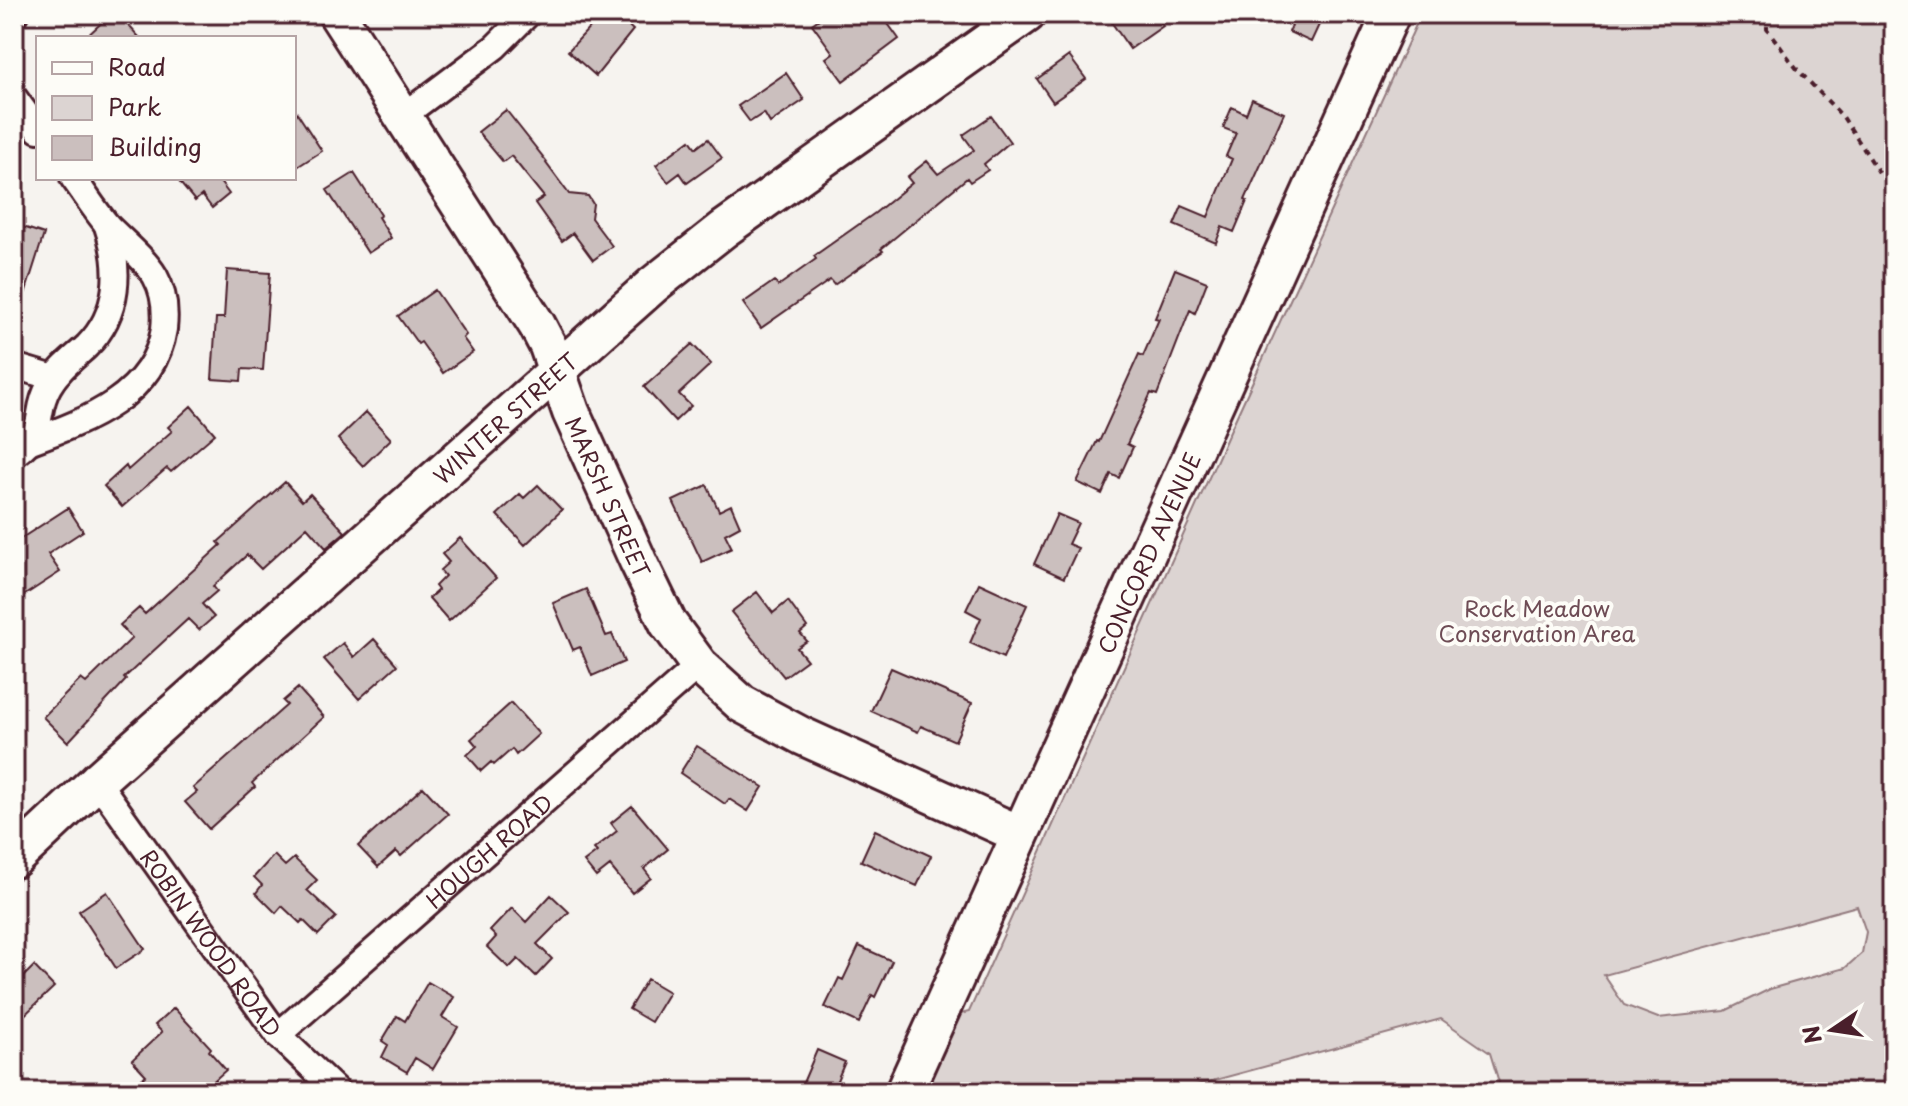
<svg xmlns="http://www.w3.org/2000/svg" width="1908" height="1106" viewBox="0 0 1908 1106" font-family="'Playpen Sans',sans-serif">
  <rect width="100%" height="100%" fill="#f6f3ef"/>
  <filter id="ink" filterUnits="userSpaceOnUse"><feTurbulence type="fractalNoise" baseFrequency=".0125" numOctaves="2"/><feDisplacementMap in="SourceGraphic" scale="16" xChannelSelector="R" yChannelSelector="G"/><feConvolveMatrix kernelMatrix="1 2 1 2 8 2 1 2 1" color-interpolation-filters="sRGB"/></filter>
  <g filter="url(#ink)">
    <path fill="#dcd4d2" stroke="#937a7e" stroke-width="2" fill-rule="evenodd" d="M1421 14H1894V1092L1792 1085 1756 1091 1711 1089 1696 1092H1502L1490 1053 1441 1019 1171 1092H933L907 1061 925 1023 969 1012 1229 433ZM1857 906 1866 932 1862 953 1845 968 1770 989 1725 1011 1658 1018 1624 1005 1604 975Z"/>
    <path fill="#cbbfbe" stroke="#4a1f2b" stroke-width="2" d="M111 14H118L140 38H85Z
      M607 14H616L633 30 596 76 568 51 593 24 596 26Z
      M826 14H881L899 39 843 81 826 58 833 53 812 24Z
      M1124 14H1154L1163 26 1130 49 1112 23Z
      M1297 14H1324L1311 42 1289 32Z
      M1069 56 1086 79 1053 102 1037 79Z
      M786 73 804 100 770 123 764 113 750 122 738 106Z
      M1252 99 1284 113 1245 200 1247 201 1234 232 1222 227 1216 243 1174 225 1182 206 1208 217 1232 159 1226 156 1236 133 1223 128 1232 107 1246 114Z
      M294 108 322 151 294 169Z
      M506 110 547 162 546 163 569 194 588 196 593 204 591 218 612 246 593 260 573 233 562 241 535 203 544 197 511 156 503 162 478 132Z
      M991 116 1010 142 984 164 988 170 970 182 967 178 881 249 883 251 834 285 830 280 761 328 743 303 774 281 778 286 816 259 814 256 875 213 912 183 907 177 927 161 938 174 974 150 963 135Z
      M708 139 722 158 687 183 680 173 668 182 656 165 690 140 696 148Z
      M354 173 381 215 378 217 391 238 368 253 327 190Z
      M176 178H224L220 182 229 194 212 208 202 195 195 201Z
      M23 227 44 234 18 316H14V240L19 241Z
      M1175 269 1207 282 1195 313 1190 310 1157 395 1151 393 1127 444 1133 447 1119 478 1111 474 1102 494 1077 482 1097 441 1099 442 1139 354 1143 356 1159 319 1155 318Z
      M227 270 270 273 263 370 242 369 241 381 212 379 216 318H224Z
      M435 290 466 335 463 338 473 352 443 373 421 342 418 344 398 316Z
      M692 344 711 364 679 394 691 406 675 421 644 387Z
      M191 406 215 434 171 472 167 468 122 507 104 486 126 466 128 470 172 431 168 427Z
      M366 412 391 439 363 466 338 439Z
      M285 482 302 501 310 494 345 532 326 548 307 527 261 569 247 555 213 586 217 591 202 604 214 617 199 630 188 619 124 678 126 680 68 742 43 717 81 679 86 683 132 638 120 625 139 608 145 614 221 545 218 542Z
      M538 485 562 510 525 545 497 515 520 494 524 498Z
      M707 485 719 511 731 505 740 526 725 534 732 548 702 562 673 501Z
      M68 508 83 531 48 554 60 572 14 602V543Z
      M1057 514 1078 523 1068 544 1078 548 1064 578 1034 564Z
      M460 538 496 578 449 621 429 598 438 590 435 586 445 576 440 570 449 562 442 554Z
      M979 583 1027 605 1003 658 970 643 981 618 966 610Z
      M586 589 606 636 612 634 624 662 592 676 580 647 573 650 553 603Z
      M757 592 773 613 788 601 807 627 800 633 807 641 797 648 807 660 784 677 731 612Z
      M374 639 397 665 359 699 324 659 343 643 354 657Z
      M891 668 972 703 955 741 921 726 918 732 871 711Z
      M298 688 324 717 252 783 255 787 209 829 185 802 197 792 193 788 287 705 283 701Z
      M511 703 539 734 516 755 512 749 494 765 491 762 481 771 467 755 477 746 471 739Z
      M697 746 763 787 748 811 729 799 725 804 680 773Z
      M423 787 448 814 401 856 396 851 378 867 358 846Z
      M632 806 668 849 644 869 651 878 632 893 610 866 596 877 584 862 597 852 594 849 617 831 611 823Z
      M875 830 931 856 917 886 861 861Z
      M274 855 285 866 294 858 317 880 307 890 336 917 318 935 303 920 300 923 282 906 276 913 256 893 262 885 254 877Z
      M107 892 145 949 116 968 79 911Z
      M551 895 569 912 537 944 552 959 536 976 518 959 509 968 487 947 496 937 490 931 512 908 526 922Z
      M859 946 892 961 875 997 872 995 859 1023 825 1007 839 978 843 980Z
      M34 966 54 987 14 1025V986Z
      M647 979 669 992 651 1022 629 1009Z
      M428 982 454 997 442 1017 458 1027 433 1069 415 1058 407 1072 382 1057 388 1045 382 1041 397 1016 405 1021Z
      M174 1008 211 1048 209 1051 226 1070 201 1092H127L146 1075 132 1060 162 1032 155 1025Z
      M817 1050 845 1062 832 1092H799Z"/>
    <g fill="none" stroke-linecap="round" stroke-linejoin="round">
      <g stroke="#4a1f2b" stroke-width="30">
        <g id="street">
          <path d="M14 16 15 14"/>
          <path d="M14 97 38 130"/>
          <path d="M403 116 495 47 528 14"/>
          <path d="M14 366 54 378"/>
          <path d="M31 441C87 421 154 395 164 329 166 311 164 292 155 276 144 258 124 242 109 227 96 212 85 194 73 178"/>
          <path d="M14 455C50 428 32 416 49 386 58 370 73 359 87 346 120 313 121 268 107 226"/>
          <path id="s1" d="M97 781 278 1035 338 1092"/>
          <path id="s2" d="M278 1035 699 665"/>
        </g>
      </g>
      <g stroke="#4a1f2b" stroke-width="42">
        <g id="secondary">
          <path id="s3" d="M337 14 537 325 548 346 571 412 638 561 668 623 699 665 742 704 802 736 1019 834"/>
          <path id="s4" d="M14 859 97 781 653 285 724 229 1027 14"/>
          <path id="s5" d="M904 1092 1391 14"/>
        </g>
      </g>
      <path stroke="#4a1f2b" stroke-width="4" stroke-dasharray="6 6" stroke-linecap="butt" d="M1767 14V29L1797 69 1843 117 1880 174 1894 178"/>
      <use href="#street" stroke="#fdfcf7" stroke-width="24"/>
      <use href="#secondary" stroke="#fdfcf7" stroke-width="36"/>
    </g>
  </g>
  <g text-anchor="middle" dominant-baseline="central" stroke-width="8" stroke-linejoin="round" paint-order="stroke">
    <g font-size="22" fill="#4a1f2b" stroke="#fdfcf7">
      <text stroke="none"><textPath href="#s4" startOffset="660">WINTER STREET</textPath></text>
      <text stroke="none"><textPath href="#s3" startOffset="556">MARSH STREET</textPath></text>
      <text stroke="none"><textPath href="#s5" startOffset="592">CONCORD AVENUE</textPath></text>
      <text stroke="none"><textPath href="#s2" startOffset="280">HOUGH ROAD</textPath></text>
      <text stroke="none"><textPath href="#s1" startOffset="198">ROBIN WOOD ROAD</textPath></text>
    </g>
    <g font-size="22" fill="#6e4c55" stroke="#fdfcf7">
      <text x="1537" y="607">Rock Meadow<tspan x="1537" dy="25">Conservation Area</tspan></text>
    </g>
  </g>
  <rect width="1908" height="1106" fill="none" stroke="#fdfcf7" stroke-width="48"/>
  <rect x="24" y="24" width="1860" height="1058" fill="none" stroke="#4a1f2b" stroke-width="3" filter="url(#ink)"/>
  <rect x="36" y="36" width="260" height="144" fill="#fdfcf7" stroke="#b5a4a5" stroke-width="2"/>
  <rect x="52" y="62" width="40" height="12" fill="#fdfcf7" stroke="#b5a4a5" stroke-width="2"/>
  <text x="108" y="76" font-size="24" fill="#4a1f2b">Road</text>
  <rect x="52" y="96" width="40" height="24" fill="#dcd4d2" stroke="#b5a4a5" stroke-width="2"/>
  <text x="108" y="116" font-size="24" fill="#4a1f2b">Park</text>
  <rect x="52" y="136" width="40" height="24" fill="#cbbfbe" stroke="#b5a4a5" stroke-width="2"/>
  <text x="108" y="156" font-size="24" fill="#4a1f2b">Building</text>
  <g transform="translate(1832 1030) rotate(257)" stroke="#fdfcf7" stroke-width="6" paint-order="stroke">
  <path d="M0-6L14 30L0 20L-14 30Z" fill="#4a1f2b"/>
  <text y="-12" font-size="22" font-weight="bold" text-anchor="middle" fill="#4a1f2b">N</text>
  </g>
</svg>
